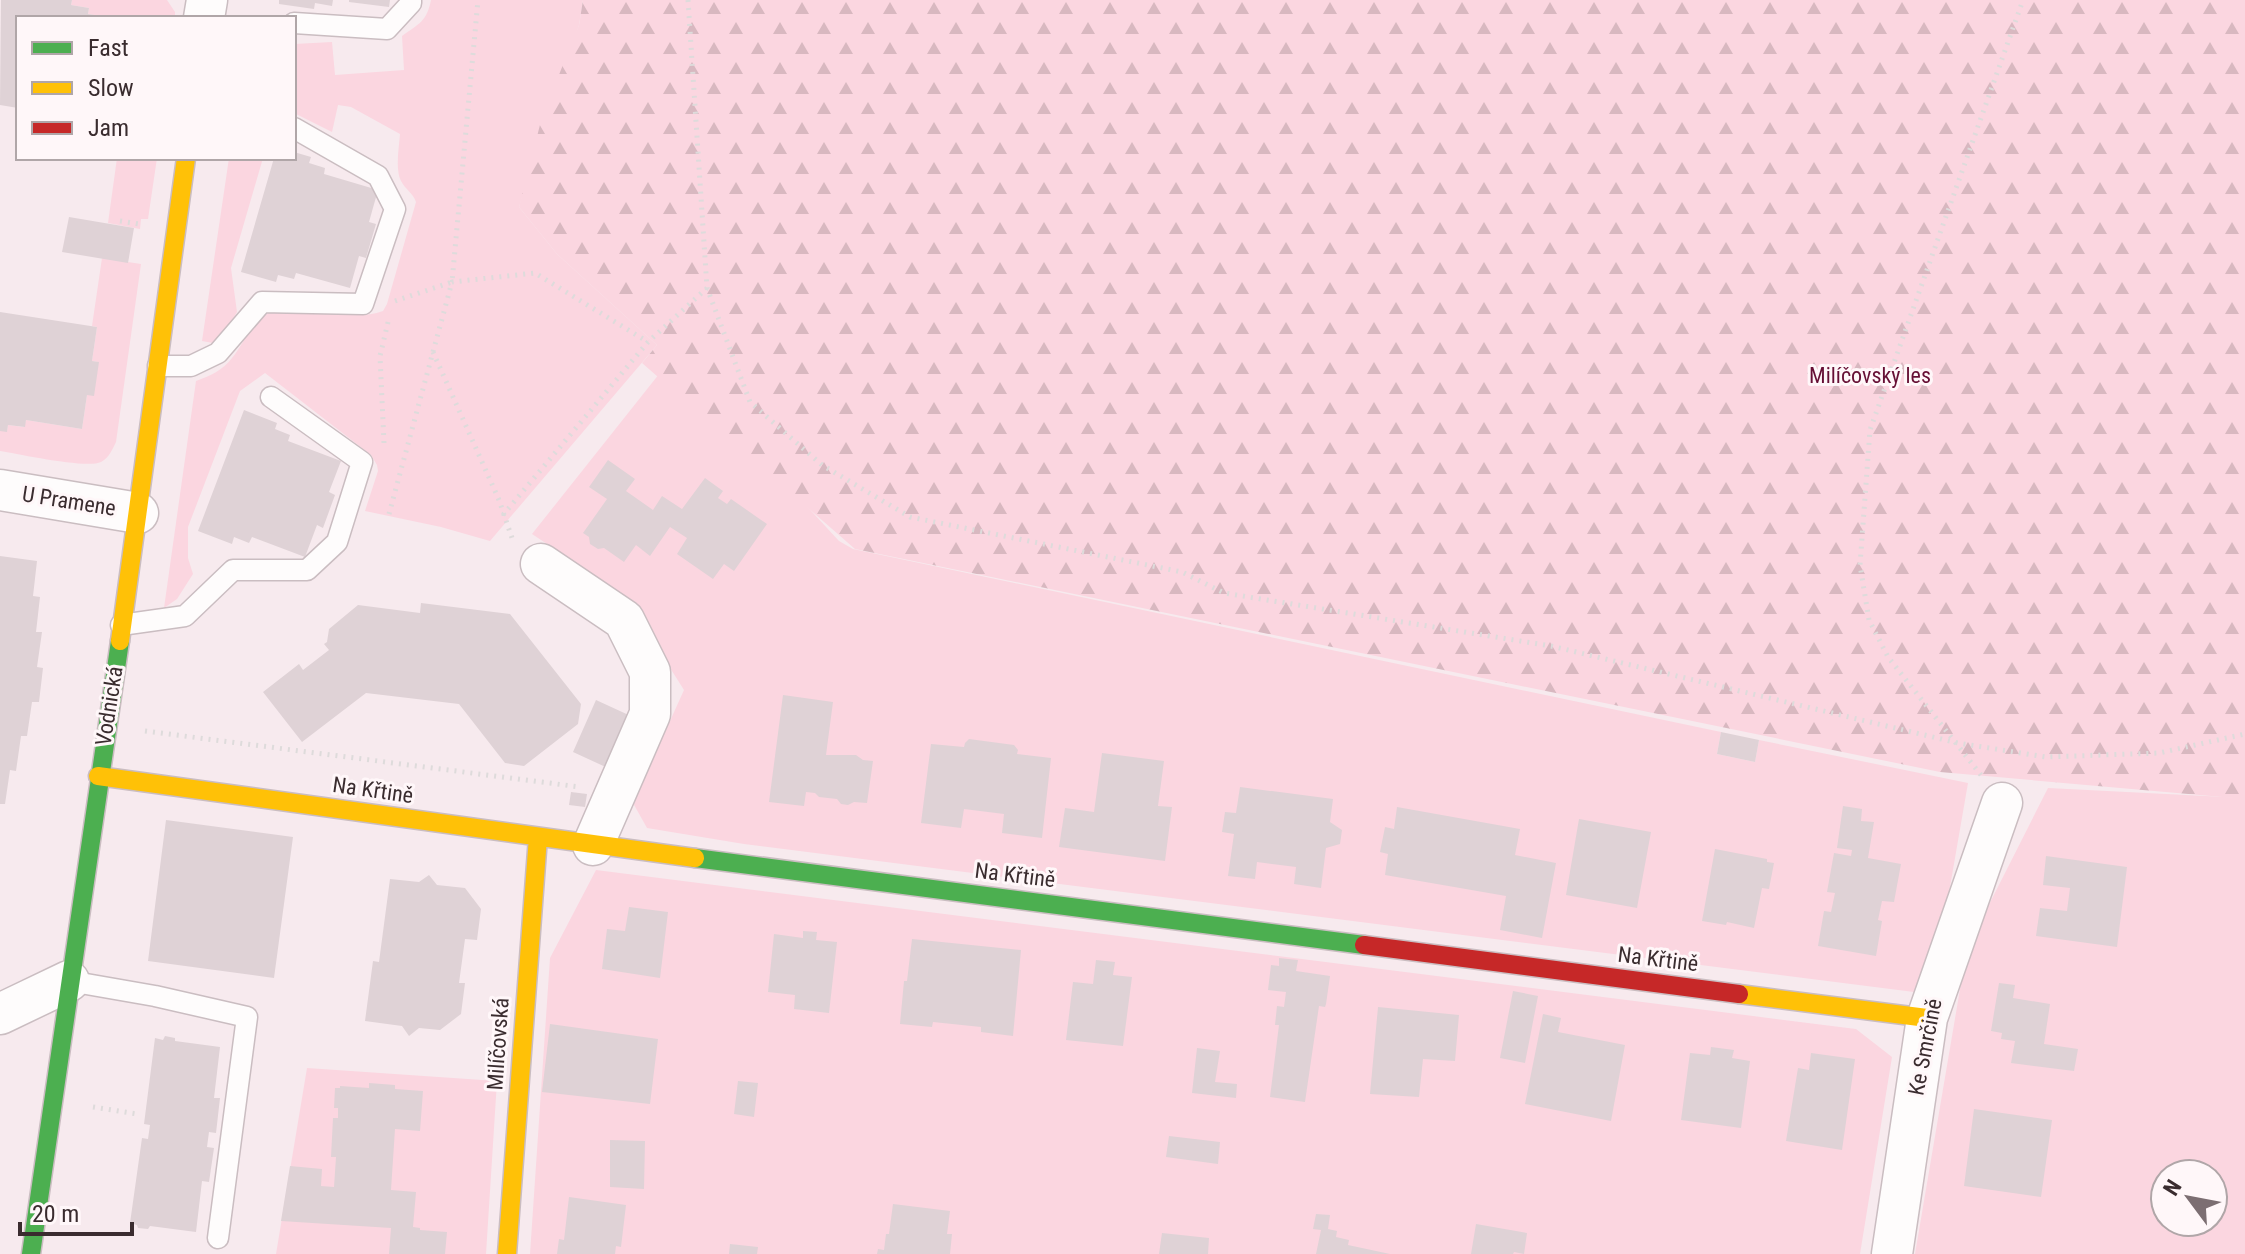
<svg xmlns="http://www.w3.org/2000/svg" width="2245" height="1254" viewBox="0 0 2245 1254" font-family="'Roboto Condensed',sans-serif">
  <defs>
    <pattern id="forest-firs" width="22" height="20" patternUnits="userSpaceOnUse" patternTransform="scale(2)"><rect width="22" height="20" fill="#fbd6e0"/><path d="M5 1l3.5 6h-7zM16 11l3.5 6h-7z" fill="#d8b8c0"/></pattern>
  </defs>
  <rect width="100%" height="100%" fill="#f7eaee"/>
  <path fill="#fbd6e0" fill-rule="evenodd" d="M72 0H167L175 12V18H112L88 14 89 8 71 5Z
    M431 0H583L579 25 519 207 557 254 657 345 490 541 441 527 365 511 378 471 377 465 371 455 265 373 240 391 188 527V558L193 574 177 599 164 608 196 381C210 376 223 370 232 358 245 343 251 319 272 312 308 301 347 324 383 311L387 304 416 202C413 193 405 189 401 181 395 169 399 148 400 134L351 107 338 105 332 132 294 113V44L332 42 335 75 404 70 402 36C419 24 427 21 431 0Z
    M117 158H157L148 219H141L140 229 108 223Z
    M229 158H263L231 268 237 312 223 336 213 343 202 341Z
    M102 258 141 264 116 442C112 450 109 458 101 462 87 469 19 454 0 451V430L7 431 8 425 24 427 26 420 82 429 87 395 98 362 92 361 97 327 92 326Z
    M671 359 839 541 853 549 1721 732 1717 754 1755 762 1759 740 1968 783 1934 979 1929 990 1914 992 744 844 647 828 633 803 684 690 624 595 532 534Z
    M2048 788 2245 798V1254H1915L1967 948ZM2165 1174H2213V1222H2165Z
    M596 870 1856 1029 1892 1057 1860 1254H530L550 958Z
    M307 1068 497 1081 486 1254H276Z"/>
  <path fill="url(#forest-firs)" d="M583 0H2245V799L1940 772 855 549 642 363 657 345 557 254 519 207 542 117 579 25Z"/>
  <path fill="#dfd2d6" d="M1 0H72L71 5 89 8 88 14 101 16V18H18V108L0 105Z
    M279 0H333L332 6 315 3 314 9 279 4Z
    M349 0H390L389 7 349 2Z
    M294 152 311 157 309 163 325 168 324 174 378 190 369 222 376 224 366 258 359 256 350 288 296 273 294 279 278 275 276 282 241 272 274 158H294Z
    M69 217 134 228 128 263 62 252Z
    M0 312 97 327 92 361 99 362 94 396 87 395 82 429 26 420 25 427 8 425 7 432 0 431Z
    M244 410 277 423 275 429 290 435 288 441 341 461 329 492 335 495 323 528 317 525 305 557 252 537 249 543 234 537 232 544 198 531Z
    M608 460 635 479 626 491 653 510 662 496 682 509 705 478 723 491 718 498 727 504 731 499 767 524 734 571 724 564 713 579 677 554 687 538 670 527 650 556 636 545 624 562 604 548 598 549 590 544 589 537 583 533 607 499 589 487Z
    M0 556 37 561 33 596 40 597 36 632H42L37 667 43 668 39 702H32L27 736H21L16 771 10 770 5 804H0Z
    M421 603 510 614 581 704 578 724 524 766 505 763 459 704 366 693 302 742 263 692 299 664 303 670 329 650 324 644 327 642 329 629 358 605 420 613Z
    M783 695 833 702 826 755H856L863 760 873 761 867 803 854 802 848 805 841 804 837 799 819 797 815 793 806 792 804 806 769 802Z
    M596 700 633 717 610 769 573 752Z
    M1721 732 1759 740 1755 762 1717 754Z
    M969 739 1014 745 1018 750 1017 754 1051 758 1042 838 1002 833 1004 814 964 809 961 828 921 823 931 744 964 747 965 743Z
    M1102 753 1164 761 1158 806 1172 807 1165 861 1059 847 1065 808 1094 812Z
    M1240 787 1333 799 1330 822 1342 830 1340 844 1326 848 1321 888 1294 884 1296 867 1257 862 1255 879 1228 876 1234 834 1222 832 1225 812 1236 813Z
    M571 792 587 794 585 807 569 805Z
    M1843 806 1862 809 1861 821 1874 822 1868 858 1901 864 1894 902 1882 901 1878 920 1882 921 1876 956 1818 946 1824 911 1831 912 1835 893 1827 892 1834 853 1851 856 1852 850 1837 848Z
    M1397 807 1520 829 1515 855 1556 863 1542 938 1500 930 1506 896 1385 875 1388 854 1380 852 1385 827 1394 829Z
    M1579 819 1651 832 1637 908 1566 895Z
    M166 820 293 837 274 978 148 961Z
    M1715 849 1767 859V862L1774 863 1769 889 1762 888 1754 928 1727 922 1726 925 1702 921Z
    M2046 856 2127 867 2117 947 2036 936 2040 908 2067 911 2070 888 2043 885Z
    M429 875 437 885 465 888 481 909 477 940 465 939 459 983H465L461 1014 440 1030 419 1028 409 1036 402 1026 365 1021 373 961 379 962 390 879 419 882Z
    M629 907 668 912 660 978 602 969 607 929 625 931Z
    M803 931 817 932 816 940 837 942 829 1013 794 1009 795 995 768 992 774 934 803 938Z
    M912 939 1021 950 1013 1036 981 1032V1027L933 1022 932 1027 900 1024 904 981H907Z
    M1279 958 1298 960 1296 971 1330 976 1326 1004 1325 1007 1319 1006 1305 1102 1270 1097 1279 1025H1275L1277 1006 1284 1007 1286 992 1268 990 1271 965 1279 966Z
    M1096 960 1115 962 1113 975 1132 977 1123 1046 1066 1040 1073 982 1093 984Z
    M1999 983 2015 985 2013 998 2050 1004 2044 1044 2078 1049 2074 1071 2011 1063 2015 1041 2001 1039 2002 1033 1991 1031Z
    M1513 991 1538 996 1525 1063 1500 1058Z
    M1378 1007 1459 1015 1455 1061 1423 1059 1419 1097 1370 1094Z
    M1543 1014 1561 1018 1558 1032 1625 1045 1611 1121 1525 1104Z
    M550 1024 658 1039 650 1104 542 1092Z
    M165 1036 175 1038V1041L220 1047 214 1098H220L216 1133 209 1132 207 1147 214 1148 209 1182 202 1181 196 1232 150 1226 148 1229 138 1228 137 1225 130 1223 142 1138 148 1139 150 1125 144 1124 155 1038 163 1040Z
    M1711 1047 1734 1050 1732 1058 1750 1061 1741 1128 1681 1120 1690 1053 1710 1055Z
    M1197 1048 1220 1051 1215 1082 1237 1084 1236 1098 1192 1093Z
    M1811 1053 1855 1059 1842 1150 1786 1141 1798 1068 1809 1070Z
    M738 1081 758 1083 754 1117 734 1114Z
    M369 1083 395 1085V1089L423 1091 420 1131 395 1129 391 1190 416 1192 413 1227 420 1228V1230L447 1232 445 1254H389L391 1228 281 1221 290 1166 322 1169 321 1186 334 1187 336 1157H331L333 1118H338V1108H334L335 1088H340V1086L369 1088Z
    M1974 1109 2052 1120 2041 1197 1964 1186Z
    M1169 1136 1220 1142 1218 1164 1166 1157Z
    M610 1140 645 1141 644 1189 610 1187Z
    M569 1197 626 1205 621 1247 616 1246 615 1254H557L559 1239 564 1240Z
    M893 1204 950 1211 947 1234H952L950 1254H877L878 1249 884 1250 886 1234H889Z
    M1316 1214 1330 1215 1328 1229 1337 1231 1336 1237 1349 1240 1348 1245 1390 1254H1316L1321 1230 1313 1229Z
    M1476 1224 1527 1233 1524 1254 1514 1252 1513 1254H1471Z
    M1162 1233 1209 1238 1208 1254H1159Z
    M730 1244 758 1247 757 1254H729Z"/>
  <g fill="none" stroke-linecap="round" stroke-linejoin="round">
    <g stroke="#cabdc1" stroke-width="23">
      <path id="lane" d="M294 23 387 29 411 3V0
        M158 366H191L218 353 262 302 363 304 395 209 378 176 294 128
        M121 625 185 616 233 570H307L337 542 362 462 271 397
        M69 981 155 996 247 1017 218 1238"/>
    </g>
    <g stroke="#cabdc1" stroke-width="43">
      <path id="street" d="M204 18 207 0
        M0 490 138 513
        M541 564 624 620 650 672V714L593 845
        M0 1014 69 981
        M1892 1254 1927 1018 2002 803"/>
    </g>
    <g stroke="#cabdc1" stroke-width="21">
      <path id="fast" d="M695 858 1364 945
        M31 1254 120 641"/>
    </g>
    <g stroke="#cabdc1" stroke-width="21">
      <path id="slow" d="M120 641 186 158
        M98 776 695 858
        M1739 994 1927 1018
        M507 1254 538 837"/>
    </g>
    <g stroke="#cabdc1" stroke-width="21">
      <path id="jam" d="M1364 945 1739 994"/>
    </g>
    <path stroke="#dedbdb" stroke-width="5" stroke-dasharray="2 6" stroke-linecap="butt" d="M688 0 707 288 750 402 822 465 910 517 1182 572 1224 593 1551 646 1958 743 2046 757 2159 753 2245 734
      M120 221 139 224
      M395 301 452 282 478 0
      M433 352 499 500 513 541
      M384 443 380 356 389 318
      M389 514 452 282 535 273 648 342
      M503 515 648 342 707 288
      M145 731 580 787
      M1981 775 1888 657 1869 620 1860 565 1870 430 2023 0
      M93 1107 137 1114"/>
    <use href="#lane" stroke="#fefcfc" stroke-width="20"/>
    <use href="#street" stroke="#fefcfc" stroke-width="40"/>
    <use href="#fast" stroke="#4caf50" stroke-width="18"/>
    <use href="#slow" stroke="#ffc107" stroke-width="18"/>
    <use href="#jam" stroke="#c62828" stroke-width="18"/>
  </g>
  <g text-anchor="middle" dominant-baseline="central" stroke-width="6" stroke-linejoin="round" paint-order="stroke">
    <g font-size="22" fill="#660f35" stroke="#fff7f9">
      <text x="1870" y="375">Milíčovský les</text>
    </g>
    <g font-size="22" fill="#3a2c2f" stroke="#fff7f9">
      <text transform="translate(69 501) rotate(9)">U Pramene</text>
      <text transform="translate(109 706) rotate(-81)">Vodnická</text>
      <text transform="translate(373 790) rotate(8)">Na Křtině</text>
      <text transform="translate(1015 875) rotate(7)">Na Křtině</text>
      <text transform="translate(1658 959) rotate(7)">Na Křtině</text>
      <text transform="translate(498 1044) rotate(-86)">Milíčovská</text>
      <text transform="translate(1925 1047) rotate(-79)">Ke Smrčině</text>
    </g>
  </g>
  <rect x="16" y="16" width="280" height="144" fill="#fff7f9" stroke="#b0a6a8" stroke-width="2"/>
  <rect x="32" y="42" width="40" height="12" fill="#4caf50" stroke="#b0a6a8" stroke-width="2"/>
  <text x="88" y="56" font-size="24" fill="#3a2c2f">Fast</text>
  <rect x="32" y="82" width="40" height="12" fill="#ffc107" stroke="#b0a6a8" stroke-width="2"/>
  <text x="88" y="96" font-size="24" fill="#3a2c2f">Slow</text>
  <rect x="32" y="122" width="40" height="12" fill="#c62828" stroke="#b0a6a8" stroke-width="2"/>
  <text x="88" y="136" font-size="24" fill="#3a2c2f">Jam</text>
  <g transform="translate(2189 1198) rotate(302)"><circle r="38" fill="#fff7f9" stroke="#b0a6a8" stroke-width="2"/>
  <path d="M0-6L14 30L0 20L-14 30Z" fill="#7c6e72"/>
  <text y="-12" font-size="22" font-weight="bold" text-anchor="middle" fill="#3a2c2f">N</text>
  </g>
  <path d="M20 1222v12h112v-12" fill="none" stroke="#3a2c2f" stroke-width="4"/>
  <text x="32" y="1222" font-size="24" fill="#3a2c2f" stroke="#fff7f9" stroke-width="6" paint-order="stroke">20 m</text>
</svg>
